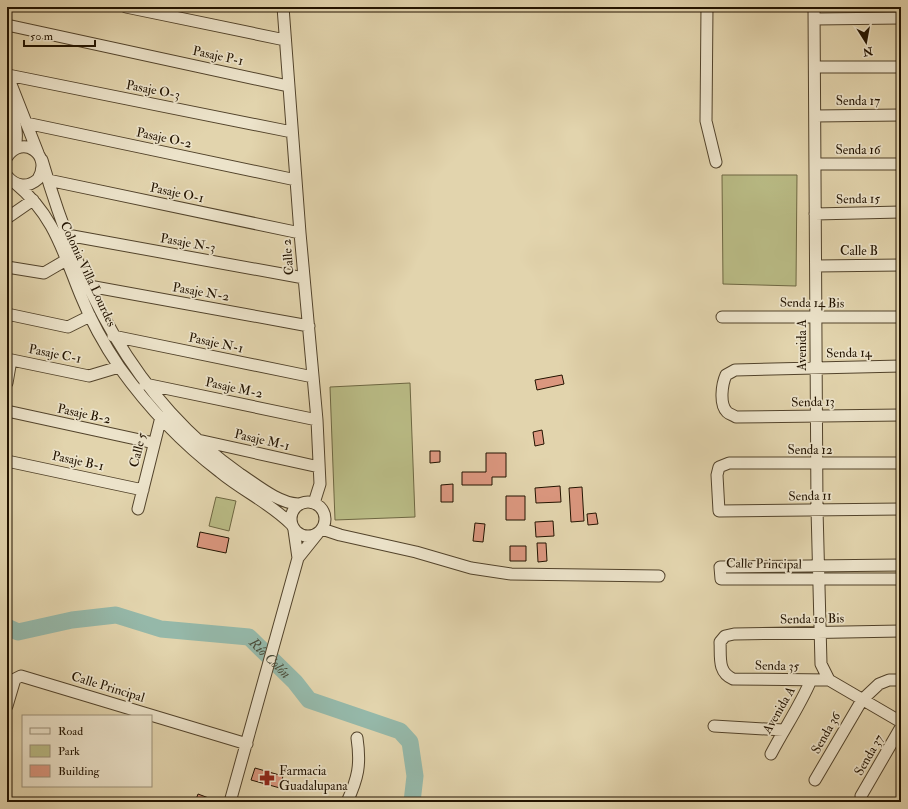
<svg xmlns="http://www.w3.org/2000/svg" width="908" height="809" viewBox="0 0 908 809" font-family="'IM FELL Double Pica',serif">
  <rect width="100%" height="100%" fill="#e2d4ad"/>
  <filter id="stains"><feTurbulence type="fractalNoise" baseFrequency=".005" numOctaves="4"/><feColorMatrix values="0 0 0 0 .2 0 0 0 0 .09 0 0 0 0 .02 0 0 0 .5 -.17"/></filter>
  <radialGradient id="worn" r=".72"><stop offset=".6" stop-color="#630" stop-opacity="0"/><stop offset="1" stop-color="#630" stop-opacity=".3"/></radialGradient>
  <path fill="#b9bb85" stroke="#6e6742" d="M722 175H797L796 286 723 284Z
    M410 383 415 517 335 520 330 387Z
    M216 497 236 501 229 531 209 526Z"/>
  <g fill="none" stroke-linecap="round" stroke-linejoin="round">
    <path stroke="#95b8a9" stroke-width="17" id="s1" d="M7 627 18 632 72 620 116 615 161 629 249 637 295 682 309 700 400 731 410 742 415 776 412 802"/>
  </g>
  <path fill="#db977f" stroke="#221300" d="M562 375 564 384 537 390 535 380Z
    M542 430 544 444 535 446 533 432Z
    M430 451H440V462L430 463Z
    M486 453H506V477H492V485H462V472H486Z
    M453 484V502H441V485Z
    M560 486 561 502 536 503 535 488Z
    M582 487 584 521 571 522 569 488Z
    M506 496H525V520H506Z
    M596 513 598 524 588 525 587 514Z
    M553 521 554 536 536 537 535 522Z
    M475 523 485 524 483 542 473 541Z
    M200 532 229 538 226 553 197 547Z
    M537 543H546L547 561 538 562Z
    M510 546H526V561H510Z
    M255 768 283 776 280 788 251 780Z
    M198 794 214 800V802H195Z"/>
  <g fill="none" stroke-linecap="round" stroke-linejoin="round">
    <g stroke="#52432b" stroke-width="13">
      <path id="street" d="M126 7 285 40
        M283 7 300 233 317 420 320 484 314 503
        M707 7 706 121 716 162
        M814 7 817 509 821 664 829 680 901 722
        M815 19 901 18
        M7 25 288 86
        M815 67H901
        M7 74 38 153
        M8 75 292 132
        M7 102C14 120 19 129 15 149
        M815 116 901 115
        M26 123 296 180
        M7 157C22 134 53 154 38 179 28 188 16 187 7 176
        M42 160C78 284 132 398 240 474 257 485 278 503 298 504
        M815 164H901
        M48 180 300 233
        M15 183C54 215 63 252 81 296 91 321 105 346 120 368 148 407 182 443 220 472 243 491 270 503 291 524
        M815 214 901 212
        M7 218 33 200
        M67 235 304 278
        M816 266 901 265
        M7 267 44 273 68 259
        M89 286 309 326
        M7 314 68 327 90 316
        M722 317H901
        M113 336 313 377
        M7 359 89 376 119 367
        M901 366 735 370 726 375C722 384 719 404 727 412 729 414 733 415 736 417L901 415
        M7 383 11 360
        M145 384 317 420
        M7 411 154 443
        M198 440 319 467
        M7 461 143 490
        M901 463H729L719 467 717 475 719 511 901 509
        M291 519a17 17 0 1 1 34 0a17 17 0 1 1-34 0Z
        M138 509 161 417
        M322 529 340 535 416 552 471 568 511 574 659 576
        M294 530 298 558
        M901 565 720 567 721 579H901
        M829 680 733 679C717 672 721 656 720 642L725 636 734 634 901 631
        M7 706 15 679 21 676 247 744
        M714 726 783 730
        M771 754C784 729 800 706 811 680
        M815 780 862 700 879 684 889 680H901
        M861 796 901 727
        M230 802 298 558 318 533
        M347 802C358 778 361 765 357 738"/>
    </g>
    <use href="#street" stroke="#ece3ca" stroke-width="11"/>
  </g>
  <defs>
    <g id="pharmacy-bare" transform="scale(1.2)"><path d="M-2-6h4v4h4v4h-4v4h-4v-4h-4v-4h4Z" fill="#8f2418" stroke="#ece3ca" stroke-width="2.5" paint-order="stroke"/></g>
  </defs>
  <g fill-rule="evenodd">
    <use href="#pharmacy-bare" x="267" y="778"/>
  </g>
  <g text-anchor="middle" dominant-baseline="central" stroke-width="3.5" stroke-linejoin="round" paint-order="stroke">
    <g font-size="13" fill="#221300" stroke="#ece3ca">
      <text transform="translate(218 56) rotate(12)">Pasaje P-1</text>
      <text transform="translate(153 90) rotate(11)">Pasaje O-3</text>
      <text x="858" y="101">Senda 17</text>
      <text transform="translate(164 138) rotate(12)">Pasaje O-2</text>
      <text x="858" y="150">Senda 16</text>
      <text transform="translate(177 193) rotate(12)">Pasaje O-1</text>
      <text transform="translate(858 199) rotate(-1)">Senda 15</text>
      <text transform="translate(188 243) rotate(10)">Pasaje N-3</text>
      <text x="859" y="251">Calle B</text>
      <text transform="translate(288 257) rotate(-95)">Calle 2</text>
      <text transform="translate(88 274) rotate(65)">Colonia Villa Lourdes</text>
      <text transform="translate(201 292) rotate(10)">Pasaje N-2</text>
      <text transform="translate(812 303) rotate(1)">Senda 14 Bis</text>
      <text transform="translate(216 343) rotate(12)">Pasaje N-1</text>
      <text transform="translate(802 345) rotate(-90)">Avenida A</text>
      <text transform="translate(849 353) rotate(-1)">Senda 14</text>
      <text transform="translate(55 354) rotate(11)">Pasaje C-1</text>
      <text transform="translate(234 388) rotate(12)">Pasaje M-2</text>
      <text transform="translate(813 402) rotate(-1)">Senda 13</text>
      <text transform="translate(84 414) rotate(12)">Pasaje B-2</text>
      <text transform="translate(262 440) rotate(13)">Pasaje M-1</text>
      <text transform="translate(138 450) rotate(-76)">Calle 5</text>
      <text x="810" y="450">Senda 12</text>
      <text transform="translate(78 461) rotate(12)">Pasaje B-1</text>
      <text transform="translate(810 496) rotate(-1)">Senda 11</text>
      <text transform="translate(764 564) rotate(1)">Calle Principal</text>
      <text transform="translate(812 619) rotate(-1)">Senda 10 Bis</text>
      <text transform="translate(777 666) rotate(1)">Senda 35</text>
      <text transform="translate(108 687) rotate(17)">Calle Principal</text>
      <text transform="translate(779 710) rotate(-60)">Avenida A</text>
      <text transform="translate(826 733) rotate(-60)">Senda 36</text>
      <text transform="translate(869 755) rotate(-60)">Senda 37</text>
    </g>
    <g font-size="13" fill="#221300" stroke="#ece3ca" text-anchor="start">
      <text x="279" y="771">Farmacia<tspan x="279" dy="15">Guadalupana</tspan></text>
    </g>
    <g font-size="14" font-style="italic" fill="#4a4d3b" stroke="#ece3ca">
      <text stroke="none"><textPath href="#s1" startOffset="277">Río Colón</textPath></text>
    </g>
  </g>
  <rect width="908" height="809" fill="none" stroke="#e2d4ad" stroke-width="24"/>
  <rect x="8" y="8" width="892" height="793" fill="none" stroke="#221300" stroke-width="2"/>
  <rect x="12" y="12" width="884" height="785" fill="none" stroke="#221300"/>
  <rect x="22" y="715" width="130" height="72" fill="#ece3ca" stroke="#9b9079"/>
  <rect x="30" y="728" width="20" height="6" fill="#ece3ca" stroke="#9b9079"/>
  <text x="58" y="735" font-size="12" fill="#221300">Road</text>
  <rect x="30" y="745" width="20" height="12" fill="#b9bb85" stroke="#9b9079"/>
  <text x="58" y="755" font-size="12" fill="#221300">Park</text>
  <rect x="30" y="765" width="20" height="12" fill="#db977f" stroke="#9b9079"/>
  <text x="58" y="775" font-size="12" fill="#221300">Building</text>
  <g transform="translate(866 42) rotate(169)" stroke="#ece3ca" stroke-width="3" paint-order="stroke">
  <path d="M0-3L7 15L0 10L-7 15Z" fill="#221300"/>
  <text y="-6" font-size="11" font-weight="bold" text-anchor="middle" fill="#221300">N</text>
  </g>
  <path d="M24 40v6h71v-6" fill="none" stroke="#221300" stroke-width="2"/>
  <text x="30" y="40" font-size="12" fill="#221300" stroke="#ece3ca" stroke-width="3" paint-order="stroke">50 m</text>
  <rect width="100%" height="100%" filter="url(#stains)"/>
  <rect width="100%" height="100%" fill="url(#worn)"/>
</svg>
